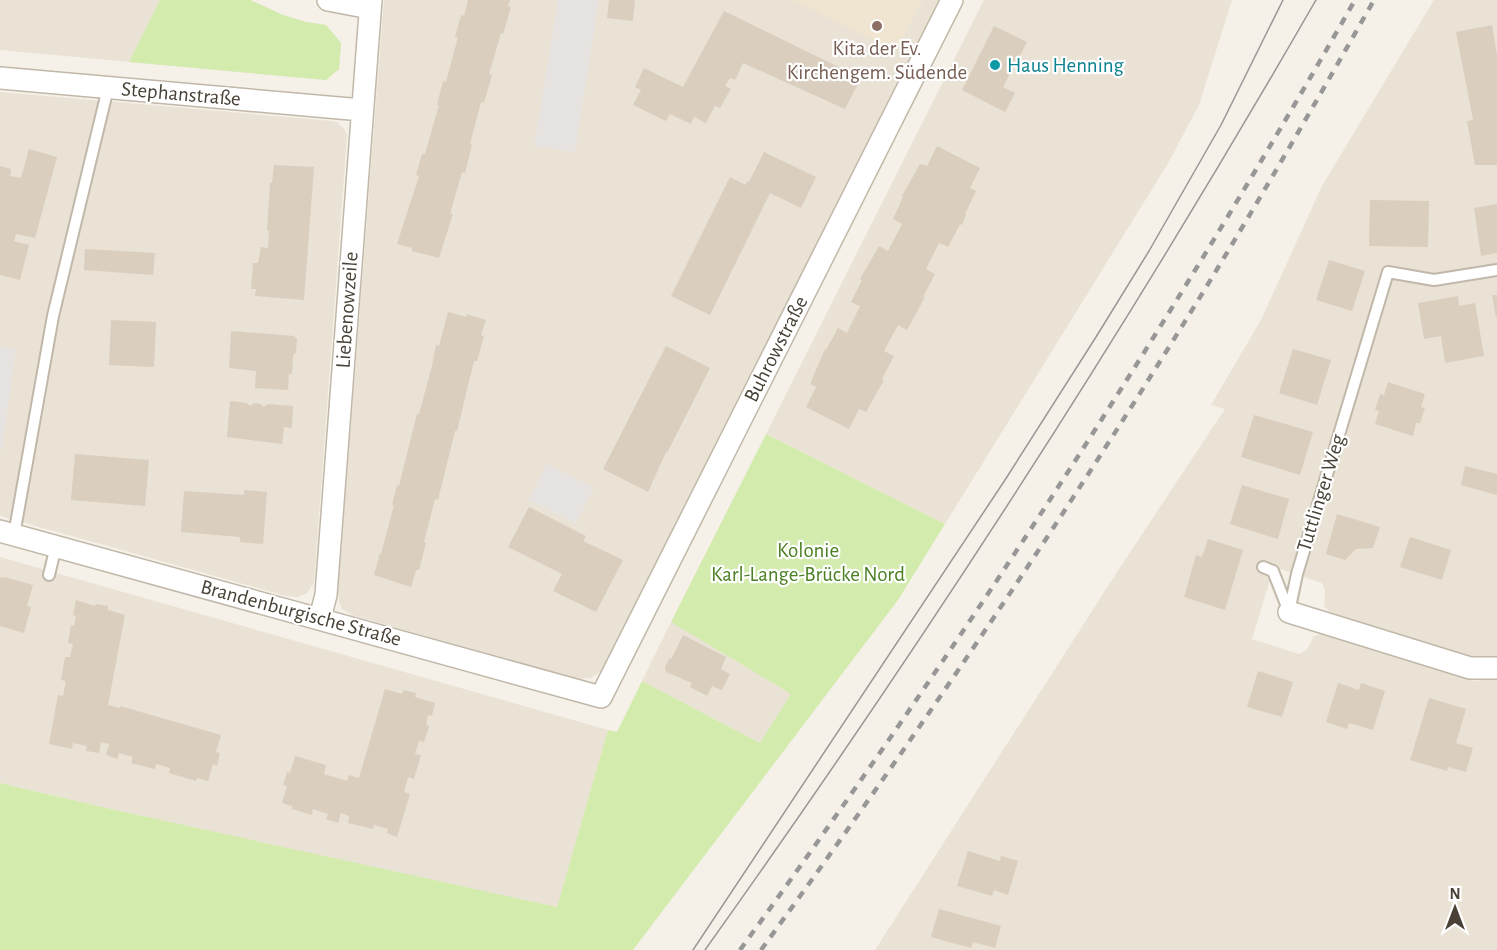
<svg xmlns="http://www.w3.org/2000/svg" width="1497" height="950" viewBox="0 0 1497 950" font-family="'Alegreya Sans',sans-serif">
  <rect width="100%" height="100%" fill="#f5f0e8"/>
  <path fill="#e9e2d5" d="M0 0H250L283 15 306 22 326 25 341 43 339 69 326 80 0 50Z
    M384 0H939L603 670 591 678 576 679 352 615 342 609 339 602 338 590Z
    M984 0H1232L1199 105 1167 165 945 524 766 434Z
    M1434 0H1497V656L1477 658 1332 614 1324 606 1325 591 1322 583 1274 567 1252 639 1299 654 1307 650 1314 636 1323 634 1474 681 1497 679V950H875L1119 569 1225 409 1211 405 1261 320 1322 186Z
    M0 92 332 121 337 122 345 130 347 135 314 583 307 593 298 597 286 596 0 516Z
    M0 557 608 730 557 908 111 809 0 783Z
    M671 622 792 694 760 743 642 681Z"/>
  <path fill="#efe5d1" d="M792 0H923L896 51Z"/>
  <path fill="#d3ecae" d="M160 0H250L283 15 306 22 326 25 341 43 339 69 326 80 129 62Z
    M766 434 945 524 898 600 633 950H0V783L111 809 557 907 608 730 617 732 642 681 760 743 791 694 671 622Z"/>
  <path fill="#e6e3e0" d="M558 0H599L575 152 534 146Z
    M0 347 16 349 2 450H0Z
    M547 464 594 488 576 524 528 500Z"/>
  <path fill="#dacebf" d="M468 0H510L508 6 511 7 503 34 501 33 489 74 492 75 484 103 481 102 470 144 472 145 465 173 462 172 450 214H453L439 258 412 251V248L397 244 419 176 416 175 422 154H425L439 105H437L443 81 446 82 458 37H455L461 15 464 16Z
    M609 0H635L633 21 607 18Z
    M724 11 861 78 845 109 743 63 735 80 730 78 725 86 731 89 729 92 720 108 715 106 706 123 694 117 691 124 670 114 666 121 633 105 641 90 635 87 644 68 683 87Z
    M1492 25 1497 55V165H1475L1467 121 1473 120 1456 32Z
    M994 26 1027 42 1003 87 1015 93 1005 112 962 90Z
    M937 146 980 168 970 188 976 191 965 214 966 215 962 225 960 224 948 247 939 243 926 269 935 274 923 297H925L907 330 898 325 884 351 894 356 882 379 884 380 866 412 859 409 849 429 806 407 816 387 810 384 825 349 826 350 838 328 847 333 860 306 851 302 862 280 860 279 879 246 888 251 902 224 893 219 903 197 902 196 920 164 927 166Z
    M29 149 57 157 35 238 16 234 14 241 29 245 20 280 0 275V166L11 169 10 176 21 178Z
    M764 152 816 177 801 208 770 193 710 315 671 296 730 177 746 185 747 181 749 182Z
    M274 165 314 167 304 300 255 296 256 289H251L253 263H258L261 247 268 248 269 231 267 230 270 183H272Z
    M1370 200 1429 201 1428 247 1369 246Z
    M1497 204V253L1481 256 1474 208Z
    M85 249 155 253 153 275 84 270Z
    M1329 260 1365 271 1352 311 1316 300Z
    M1492 295H1497V317H1496Z
    M1458 296 1459 306 1475 303 1484 356 1445 363 1441 336 1424 339 1418 303Z
    M448 312 466 317V314L486 320 481 335 484 336 477 361H474L457 431H455L438 500 435 499 424 542 426 543 419 570H416L411 587 374 575 380 553 381 554 394 505H392L397 485 399 486 417 414H419L432 366 436 345 439 346Z
    M111 320 156 322 154 367 109 365Z
    M231 331 294 336 297 339 296 353 293 355 292 374H289L288 390 255 388 256 371 229 368Z
    M666 346 710 368 667 453 666 452 648 492 603 469Z
    M1293 349 1331 360 1317 405 1279 393Z
    M1388 382 1425 394 1421 407 1425 408 1420 423H1416L1413 436 1375 424 1379 411 1375 410 1380 394 1384 395Z
    M230 401 247 403 250 406 254 403 261 404 264 407 268 404 293 406 292 428 284 427 282 444 227 437Z
    M1254 415 1313 432 1300 475 1241 457Z
    M75 454 149 460 145 506 71 500Z
    M1465 466 1497 474V495L1461 485Z
    M1242 485 1289 499 1278 539 1230 524Z
    M244 490 267 492 263 544 240 542V537L181 532 184 491 244 495Z
    M529 507 586 536 583 541 623 560 596 612 553 591 562 574 508 547Z
    M1337 514 1380 527 1373 548 1356 549 1345 560 1326 554Z
    M1410 537 1451 550 1442 580 1400 567Z
    M1208 539 1243 550 1225 610 1184 597 1196 555 1202 557Z
    M0 577 4 578V577L33 585 27 606 31 607 24 633 0 626Z
    M76 600 95 606 96 604 108 606V610L125 615 108 705 120 708V706L221 735 216 752 220 753 217 766 213 764 208 781 197 778 196 781 169 773 170 768 156 764 155 769 131 763 133 757 119 753 117 759 106 755 109 744 101 742 99 753 86 751 87 746 73 743 72 749 49 744 58 695 63 696 66 681 61 680 65 657H70L73 644 68 643 71 625 74 626 76 616 73 615Z
    M683 635 726 657 721 669 730 674 722 690 712 686 707 696 690 687 692 683 666 672 665 667 669 659 672 658Z
    M1258 671 1293 682 1282 717 1247 707Z
    M1338 683 1359 690 1361 683 1385 691 1373 730 1349 723 1347 729 1326 722Z
    M385 689 402 694 404 690 416 693 415 697 435 703 432 716 428 715 426 725 429 726 424 742 419 741 415 754 421 755 414 779 408 777 404 792 410 794 397 837 387 833 388 829 374 825 373 829 348 823 349 816 341 813 338 823 326 819 328 814 313 809 312 815 292 809V806L282 803 287 786 283 785 287 772 290 773 295 756 326 765 324 774 347 781 349 775 359 778Z
    M1429 698 1466 709 1456 743 1473 748 1466 772 1448 767 1447 771 1410 760Z
    M968 851 1000 861 1001 856 1018 861 1008 895 994 890 992 896 957 886Z
    M939 909 1001 926 995 948 973 942 971 948 931 937Z"/>
  <g fill="none" stroke-linecap="round" stroke-linejoin="round">
    <g stroke="#c1b8a9" stroke-width="14">
      <path id="lane" d="M14 535 53 316 108 88
        M1263 567 1273 571 1289 612
        M49 575 56 546
        M1289 612 1297 574 1388 272 1434 280 1497 270"/>
    </g>
    <g stroke="#c1b8a9" stroke-width="24">
      <path id="street" d="M328 0 370 8
        M0 78 362 110
        M0 531 601 697 952 0
        M1289 612 1470 668H1497
        M320 618 326 595 371 0"/>
    </g>
    <use href="#lane" stroke="#fff" stroke-width="10"/>
    <use href="#street" stroke="#fff" stroke-width="21"/>
    <path stroke="#979797" stroke-width="1.5" d="M693 950 1005 480 1096 337 1149 251 1221 125 1283 0
      M705 950C924 643 1128 327 1316 0"/>
    <path stroke="#979797" stroke-width="4.5" stroke-dasharray="8 8" stroke-linecap="butt" d="M740 950C962 644 1168 328 1355 0
      M761 950C917 736 1066 515 1205 289 1263 194 1319 97 1374 0"/>
  </g>
  <circle fill="#8d6e63" stroke="#fff" stroke-width="2" cx="877" cy="26" r="6"/>
  <circle fill="#0f9aa8" stroke="#fff" stroke-width="2" cx="995" cy="65" r="6"/>
  <g text-anchor="middle" dominant-baseline="central" stroke-width="4.5" stroke-linejoin="round" paint-order="stroke">
    <g font-size="21" fill="#785e54" stroke="#fff">
      <text x="877" y="48">Kita der Ev.<tspan x="877" dy="24">Kirchengem. Südende</tspan></text>
    </g>
    <g font-size="21" fill="#0d838f" stroke="#fff" text-anchor="start">
      <text x="1007" y="65">Haus Henning</text>
    </g>
    <g font-size="21" fill="#494136" stroke="#fff">
      <text transform="translate(181 94) rotate(5)">Stephanstraße</text>
      <text transform="translate(347 310) rotate(-86)">Liebenowzeile</text>
      <text transform="translate(776 349) rotate(-63)">Buhrowstraße</text>
      <text transform="translate(1321 493) rotate(-73)">Tuttlinger Weg</text>
      <text transform="translate(301 613) rotate(15)">Brandenburgische Straße</text>
    </g>
    <g font-size="21" fill="#4b8024" stroke="#fff">
      <text x="808" y="550">Kolonie<tspan x="808" dy="24">Karl-Lange-Brücke Nord</tspan></text>
    </g>
  </g>
  <g transform="translate(1455 908)" stroke="#ffffff" stroke-width="4.5" paint-order="stroke">
  <path d="M0-4.5L10 22L0 15L-10 22Z" fill="#494136"/>
  <text y="-9" font-size="16" font-weight="bold" text-anchor="middle" fill="#494136">N</text>
  </g>
</svg>
